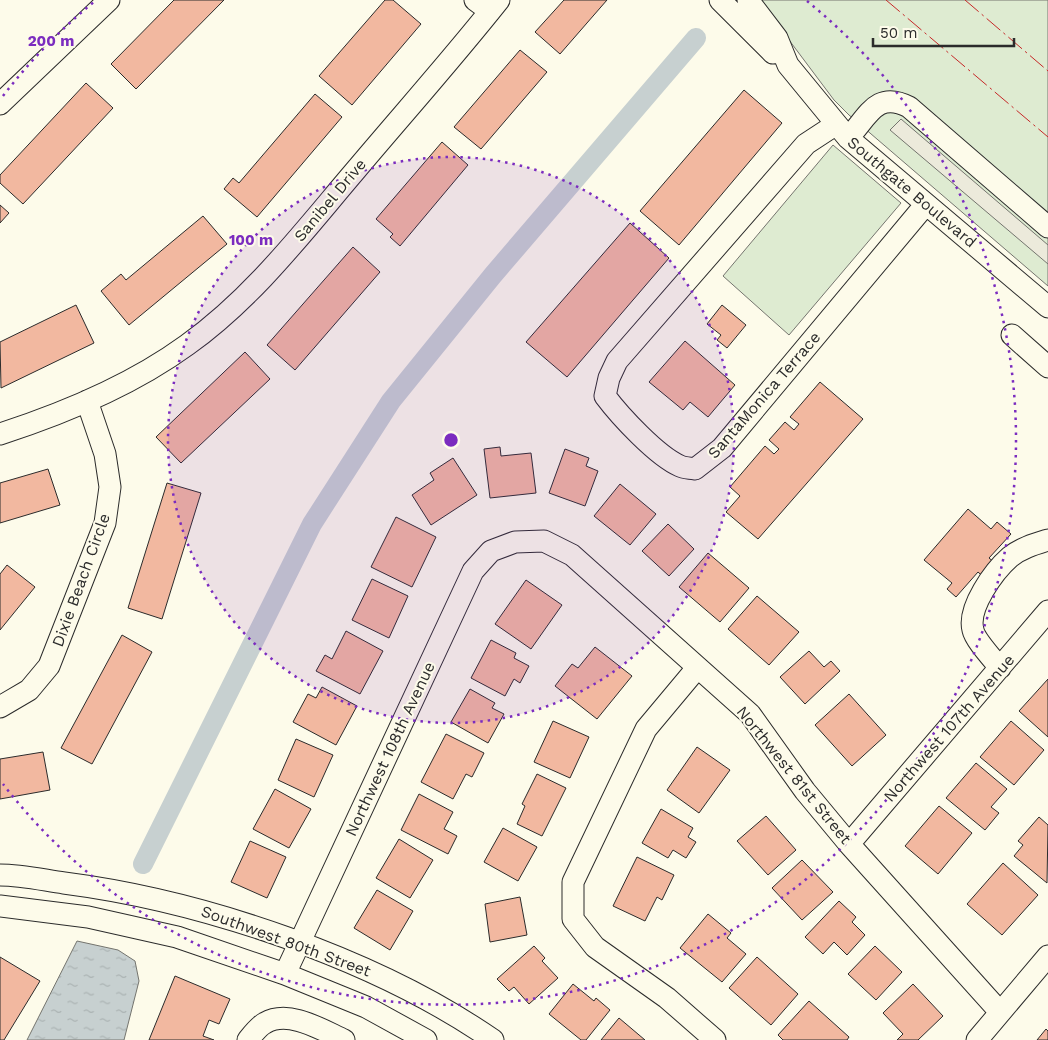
<svg xmlns="http://www.w3.org/2000/svg" width="1048" height="1040" viewBox="0 0 1048 1040" font-family="'Work Sans',sans-serif">
  <defs>
    <pattern id="water-ripples" width="26" height="14" patternUnits="userSpaceOnUse" patternTransform="scale(1.25)"><rect width="26" height="14" fill="#c7d0d0"/><path d="M2 4q2-2 4 0t4 0M15 11q2-2 4 0t4 0" fill="none" stroke="#abb3b3"/></pattern>
  </defs>
  <rect width="100%" height="100%" fill="#fdfbea"/>
  <path fill="#deebd1" stroke="#74746e" d="M759 0H1048V286L849 115 834 100Z
    M833 145 901 203 789 335 723 276Z"/>
  <path fill="#eceadb" stroke="#74746e" d="M901 119 1048 245V264L890 130Z"/>
  <path fill="url(#water-ripples)" stroke="#74746e" d="M77 941 118 950 135 961 139 981 124 1040H27Z"/>
  <g fill="none" stroke-linecap="round" stroke-linejoin="round">
    <path stroke="#c7d0d0" stroke-width="20" d="M143 864 312 524 391 401 493 275 696 38"/>
  </g>
  <path fill="#f2b8a0" stroke="#2b2b2b" d="M174 0H224L136 89 111 64Z
    M385 0H393L421 24 352 105 319 76Z
    M564 0H607L560 54 535 32Z
    M520 50 547 72 481 149 454 127Z
    M86 83 113 108 23 204 0 183V175Z
    M744 90 782 123 679 245 640 211Z
    M315 94 342 117 257 217 224 189 233 178 239 183Z
    M442 142 468 165 400 246 390 237 393 234 376 219Z
    M0 205 9 213 0 223Z
    M203 216 227 244 129 325 101 291 121 274 126 280Z
    M630 223 669 258 567 377 526 342Z
    M353 247 380 272 295 370 267 345Z
    M76 305 94 343 1 388 0 342Z
    M722 305 746 325 727 348 717 340 721 335 707 324Z
    M685 341 735 385 708 417 690 402 683 410 649 382Z
    M245 352 270 379 181 463 156 437Z
    M820 382 863 419 758 539 726 512 740 496 730 487 765 446 774 454 779 449 769 440 785 422 794 430 799 424 790 417Z
    M500 447 501 456 531 453 536 493 490 498 484 449Z
    M565 449 589 458 586 466 598 471 585 506 549 493Z
    M453 458 477 495 431 525 412 495 434 480 430 473Z
    M48 469 60 505 0 523V483Z
    M167 483 201 493 162 619 128 608Z
    M620 484 656 514 630 545 594 516Z
    M968 509 991 529 997 522 1011 534 989 558 1001 568 989 582 978 572 956 597 947 589 952 583 924 560Z
    M396 517 436 537 412 587 371 567Z
    M668 524 694 549 669 576 642 551Z
    M708 553 749 588 720 622 679 587Z
    M7 565 35 587 0 630V574Z
    M372 579 408 596 389 638 352 620Z
    M526 580 562 605 531 649 495 624Z
    M757 596 799 632 769 665 728 629Z
    M346 631 383 651 360 694 316 671 325 655 332 659Z
    M122 635 152 652 92 764 61 748Z
    M491 640 516 653 514 658 529 666 520 683 514 679 505 696 471 678Z
    M595 647 632 676 597 719 555 686 572 664 578 668Z
    M809 651 824 667 831 661 840 671 805 704 780 677Z
    M1048 679V737L1019 711Z
    M322 687 357 706 336 745 293 722 308 694 316 698Z
    M470 689 495 703 492 708 504 714 488 743 451 722Z
    M849 694 886 735 852 766 815 725Z
    M553 721 589 737 570 778 534 762Z
    M1011 721 1044 750 1014 785 980 757Z
    M446 734 484 753 472 777 466 774 453 799 421 782Z
    M296 739 333 755 314 797 278 780Z
    M697 747 730 770 699 813 667 790Z
    M43 752 50 790 0 799V759Z
    M976 763 1007 789 991 807 999 813 985 830 946 798Z
    M537 774 566 788 542 836 517 824 525 806 522 804Z
    M275 789 311 809 289 848 253 829Z
    M419 794 453 812 444 829 457 836 448 854 401 830Z
    M939 806 972 833 938 874 905 846Z
    M661 809 693 828 688 837 696 842 686 858 673 850 668 858 642 843Z
    M766 816 796 850 768 875 737 841Z
    M1039 817 1048 825 1047 883 1014 856 1023 845 1018 841Z
    M503 828 537 847 518 881 484 862Z
    M399 839 433 860 410 898 376 878Z
    M250 841 286 857 267 898 231 882Z
    M637 857 674 875 662 900 657 897 645 921 613 906Z
    M802 860 833 892 802 920 772 888Z
    M1003 863 1038 895 1002 935 967 904Z
    M377 890 413 911 390 950 354 928Z
    M520 897 527 935 490 942 485 904Z
    M839 901 856 917 852 922 865 935 847 955 834 942 823 954 805 937Z
    M708 914 731 933 727 938 746 954 722 982 680 948Z
    M534 946 545 958 542 961 558 978 529 1004 514 987 509 991 497 979Z
    M875 946 902 972 876 1000 848 974Z
    M0 957 40 981 4 1040H0Z
    M757 957 798 994 771 1025 729 988Z
    M175 976 230 999 219 1024 209 1020 203 1036 214 1040H149Z
    M573 984 594 1001 596 998 610 1010 586 1040H581L549 1014Z
    M913 984 943 1016 918 1040H897L903 1034 883 1013Z
    M809 1001 849 1037 847 1040H783L778 1035Z
    M619 1018 645 1040H601Z
    M1046 1029 1048 1031V1040H1037Z"/>
  <g fill="none" stroke-linecap="round" stroke-linejoin="round">
    <g stroke="#2b2b2b" stroke-width="23">
      <path id="minor" d="M475 0 490 11
        M720 0 773 53
        M748 0 777 38 788 65 848 138 1048 307
        M0 104 109 0
        M835 125 806 144 617 361 609 378 605 396C620 416 657 456 680 466 684 468 690 468 695 469L722 448 926 204
        M848 138C868 117 876 90 909 107L1048 227
        M1012 335 1048 367
        M0 434C65 413 132 385 187 345 253 298 303 232 355 171 403 114 453 58 499 0
        M697 668 646 729 573 882V919L595 947 667 998 715 1040
        M1000 668C993 659 975 640 973 630 967 608 994 571 1010 557 1021 548 1035 544 1048 540
        M0 707 29 690 49 666 105 523 110 487 105 454 87 401
        M849 844 1048 611
        M0 875C21 875 43 880 64 883 204 901 376 959 493 1040
        M0 906 88 917 177 937 285 974 366 1007 426 1040
        M285 974 473 571 491 551 515 542 544 541 572 555 750 714 805 791 849 844 1000 1012
        M248 1040C252 1035 259 1026 265 1023 289 1009 322 1030 344 1040
        M977 1040 1048 956"/>
    </g>
    <use href="#minor" stroke="#fdfbea" stroke-width="21"/>
    <path stroke="#c62828" stroke-width="1" stroke-dasharray="18 4 2.5 4" stroke-linecap="butt" d="M886 0 1048 137
      M965 0 1048 71"/>
  </g>
  <circle cx="451" cy="440" r="283" fill="#7b2cbf" fill-opacity=".12"/>
  <g fill="none" stroke="#7b2cbf" stroke-width="2.5" stroke-dasharray="2.5 5">
    <circle cx="451" cy="440" r="283"/>
    <path d="M3 96A565 565 0 0 1 95 1M807 1A565 565 0 1 1 3 784"/>
  </g>
  <g text-anchor="middle" dominant-baseline="central" stroke-width="4" stroke-linejoin="round" paint-order="stroke">
    <g font-size="16" fill="#2b2b2b" stroke="#fdfbea">
      <text transform="translate(912 192) rotate(40)">Southgate Boulevard</text>
      <text transform="translate(330 200) rotate(-50)">Sanibel Drive</text>
      <text transform="translate(764 395) rotate(-49)">SantaMonica Terrace</text>
      <text transform="translate(81 580) rotate(-70)">Dixie Beach Circle</text>
      <text transform="translate(949 728) rotate(-49)">Northwest 107th Avenue</text>
      <text transform="translate(390 749) rotate(-65)">Northwest 108th Avenue</text>
      <text transform="translate(794 775) rotate(51)">Northwest 81st Street</text>
      <text transform="translate(286 941) rotate(20)">Southwest 80th Street</text>
    </g>
  </g>
  <circle cx="451" cy="440" r="8" fill="#7b2cbf" stroke="#fdfbea" stroke-width="2.5"/>
  <g font-size="15" text-anchor="middle" font-weight="bold" fill="#7b2cbf" stroke="#fdfbea" stroke-width="4" stroke-linejoin="round" paint-order="stroke">
    <text x="51" y="46">200 m</text>
    <text x="251" y="245">100 m</text>
  </g>
  <path d="M873 38v8h141v-8" fill="none" stroke="#2b2b2b" stroke-width="2.5"/>
  <text x="880" y="38" font-size="15" fill="#2b2b2b" stroke="#fdfbea" stroke-width="4" paint-order="stroke">50 m</text>
</svg>
